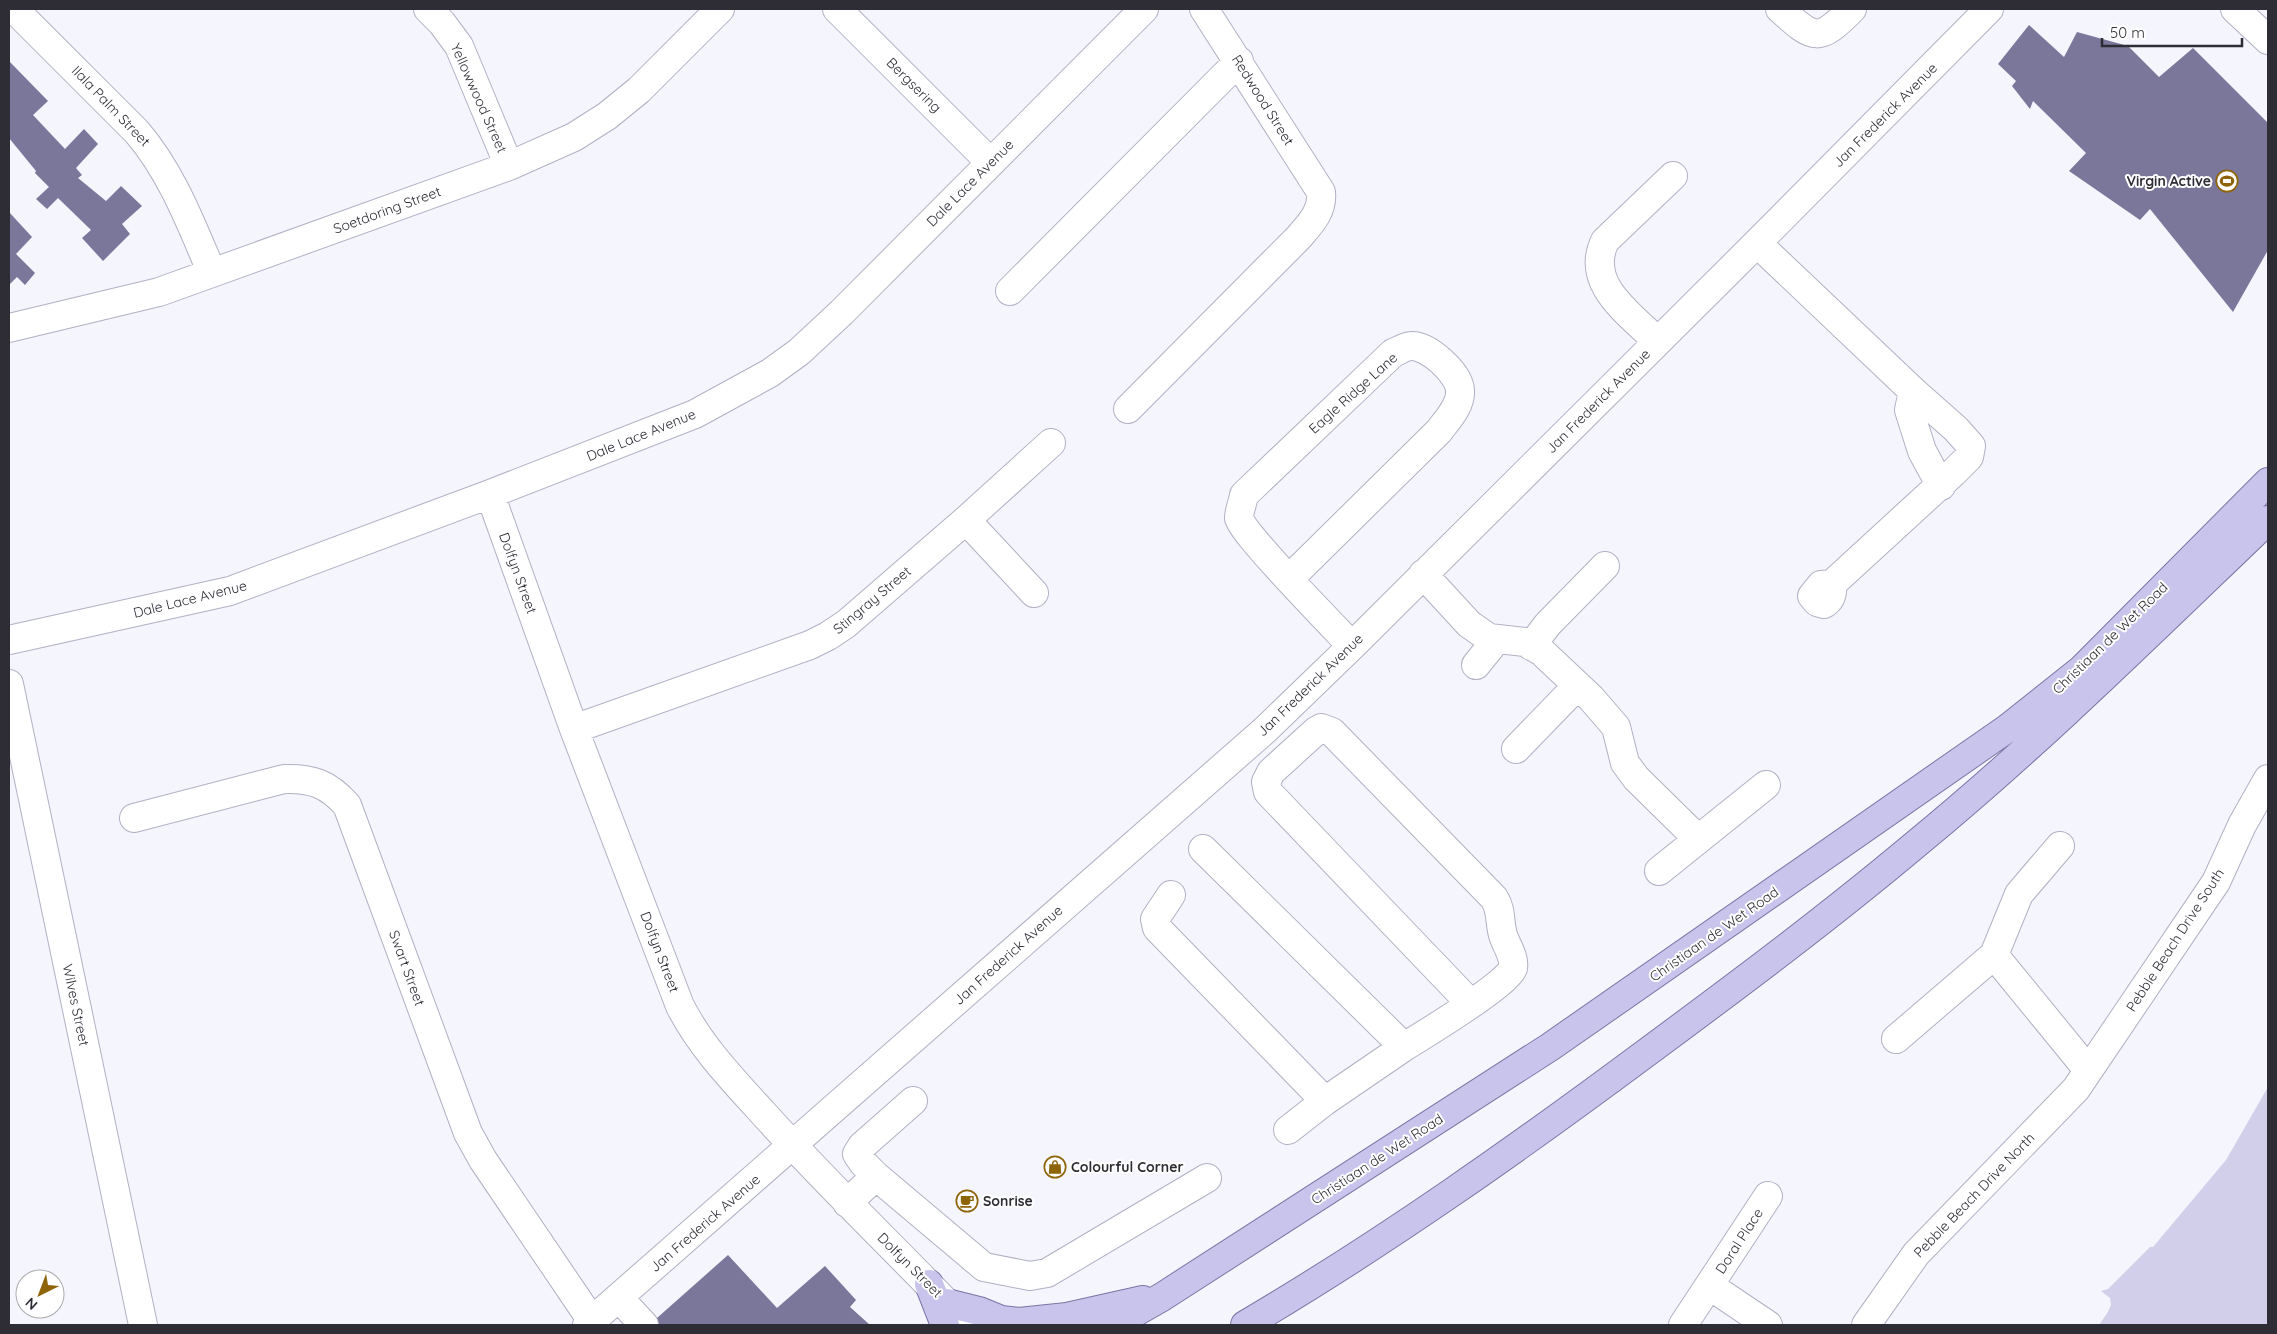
<svg xmlns="http://www.w3.org/2000/svg" width="2277" height="1334" viewBox="0 0 2277 1334" font-family="Quicksand,sans-serif">
  <rect width="100%" height="100%" fill="#f5f5fe"/>
  <path fill="#d1cfea" d="M2268 1087V1325H2099L2108 1312 2111 1305 2110 1298 2101 1291 2108 1289 2150 1247H2153L2226 1160Z"/>
  <path fill="#7a779a" d="M2029 25 2064 57 2077 32 2128 46 2159 77 2193 48 2268 123V250L2233 312 2150 209 2140 220 2069 171 2086 153 2033 101 2030 109 2012 86 2016 81 1998 64Z
    M9 61 48 101 33 115 65 149 84 129 98 144 76 168 82 175 78 178 106 201 121 186 142 206 122 224 130 234 103 261 82 238 91 230 58 198 47 209 36 199 49 187 35 173 36 171 9 138Z
    M9 212 32 237 16 254 35 273 25 285 17 277 9 285Z
    M728 1255 777 1308 825 1266 856 1300 850 1307 870 1325H659L657 1318Z"/>
  <g fill="none" stroke-linecap="round" stroke-linejoin="round">
    <g stroke="#b1b0c5" stroke-width="30">
      <path id="minor" d="M14 9 137 132C172 173 191 224 212 273
        M428 9 442 23 459 46 509 166
        M837 9 990 162
        M1780 9C1815 41 1819 42 1852 9
        M2235 9 2268 40
        M1757 243 1913 391 1956 429 1971 446 1969 457 1953 473 1832 584C1833 593 1832 599 1824 604L1817 602 1812 596 1821 585 1832 584
        M1010 291 1239 61
        M9 328 159 292 509 166 574 137 607 116 639 90 720 9
        M1657 341C1630 314 1584 284 1605 241L1673 176
        M1913 391 1909 410 1922 451 1941 486
        M1128 409 1299 237C1311 223 1323 211 1321 192L1204 9
        M490 494 574 729 680 1006C701 1047 732 1079 763 1113 829 1186 900 1254 968 1325
        M966 520 1034 593
        M1423 574 1469 624 1489 638 1525 642 1542 652 1591 698 1616 727 1625 763 1636 778 1698 839
        M1289 579 1439 431C1447 420 1461 406 1460 391 1460 374 1428 345 1411 346 1406 346 1398 351 1393 353L1244 495C1243 502 1239 511 1239 518 1240 531 1336 629 1352 646
        M9 640 230 591 490 494 695 414 770 373 799 352 842 312 1144 9
        M1531 646 1548 624 1605 566
        M1476 665 1497 639
        M9 684 143 1325
        M574 729 810 645 828 636 846 624 966 520 1051 443
        M1516 749 1577 686
        M134 818 284 779C312 778 328 784 347 805L468 1133 483 1160 592 1321
        M1659 871 1766 785
        M1171 895 1155 919 1157 928 1325 1101 1404 1047 1203 849
        M1994 955 2019 894 2060 846
        M1896 1039 1994 955 2088 1070
        M1404 1047C1422 1036 1509 983 1513 968 1515 957 1506 945 1503 935 1499 921 1502 910 1494 898L1332 732 1321 728 1316 731 1271 772 1266 782 1268 792 1471 1004
        M1288 1130 1325 1101
        M876 1176 863 1163 857 1154 862 1146 913 1101
        M847 1203 876 1176 984 1267 1030 1276 1047 1273 1207 1178
        M1710 1286 1768 1325
        M619 1298 644 1325
        M587 1325 1265 730 1352 646 1757 243 1989 9
        M1683 1325 1768 1196
        M1866 1325 1916 1254 2076 1089 2216 882 2242 825 2268 779"/>
    </g>
    <g stroke="#7a75a4" stroke-width="30">
      <path id="major" d="M929 1284 945 1325
        M947 1303 979 1311 1001 1320 1019 1322 1067 1317 1143 1300
        M1113 1325 1162 1297 1550 1047 2008 728 2081 670 2268 482
        M1245 1325C1384 1243 1517 1149 1646 1053 1738 985 1829 917 1916 844 2039 743 2153 630 2268 520"/>
    </g>
    <use href="#minor" stroke="#fff" stroke-width="28"/>
    <use href="#major" stroke="#c8c4ec" stroke-width="28"/>
  </g>
  <defs>
    <g id="stadium-ring" transform="scale(1.125)"><circle r="9.5" fill="#fff" stroke="#8e6408" stroke-width="1.5"/><path d="M0-5a6.5 5 0 1 0 0 10a6.5 5 0 1 0 0-10ZM-3.5-1.8h7v3.6h-7Z" fill="#8e6408"/></g>
    <g id="shop-ring" transform="scale(1.125)"><circle r="9.5" fill="#fff" stroke="#8e6408" stroke-width="1.5"/><path d="M-5-2.5h2.3a2.7 3.5 0 0 1 5.4 0H5L5.5 6h-11ZM-1.5-2.5h3a1.5 2.3 0 0 0-3 0Z" fill="#8e6408"/></g>
    <g id="cafe-ring" transform="scale(1.125)"><circle r="9.5" fill="#fff" stroke="#8e6408" stroke-width="1.5"/><path d="M-5.5-4.5H6V0H3Q3 3.5 0 3.5H-2.5Q-5.5 3.5-5.5 0ZM3-3.2v2h1.7v-2ZM-6 4.5H4V6H-6Z" fill="#8e6408"/></g>
  </defs>
  <g fill-rule="evenodd">
    <use href="#stadium-ring" x="2227" y="181"/>
    <use href="#shop-ring" x="1055" y="1167"/>
    <use href="#cafe-ring" x="967" y="1201"/>
  </g>
  <g text-anchor="middle" dominant-baseline="central" stroke-width="4" stroke-linejoin="round" paint-order="stroke">
    <g font-size="14" fill="#2e2d36" stroke="#fff">
      <text transform="translate(914 85) rotate(45)">Bergsering</text>
      <text transform="translate(479 98) rotate(66)">Yellowwood Street</text>
      <text transform="translate(1263 100) rotate(58)">Redwood Street</text>
      <text transform="translate(111 106) rotate(46)">Ilala Palm Street</text>
      <text transform="translate(1885 115) rotate(-45)">Jan Frederick Avenue</text>
      <text transform="translate(970 183) rotate(-45)">Dale Lace Avenue</text>
      <text transform="translate(387 210) rotate(-20)">Soetdoring Street</text>
      <text transform="translate(1353 393) rotate(-42)">Eagle Ridge Lane</text>
      <text transform="translate(1598 401) rotate(-45)">Jan Frederick Avenue</text>
      <text transform="translate(641 435) rotate(-22)">Dale Lace Avenue</text>
      <text transform="translate(518 573) rotate(70)">Dolfyn Street</text>
      <text transform="translate(190 599) rotate(-14)">Dale Lace Avenue</text>
      <text transform="translate(872 600) rotate(-40)">Stingray Street</text>
      <text transform="translate(2110 638) rotate(-44)">Christiaan de Wet Road</text>
      <text transform="translate(1310 685) rotate(-44)">Jan Frederick Avenue</text>
      <text transform="translate(1714 934) rotate(-35)">Christiaan de Wet Road</text>
      <text transform="translate(2175 940) rotate(-57)">Pebble Beach Drive South</text>
      <text transform="translate(660 952) rotate(69)">Dolfyn Street</text>
      <text transform="translate(1008 955) rotate(-42)">Jan Frederick Avenue</text>
      <text transform="translate(407 968) rotate(70)">Swart Street</text>
      <text transform="translate(76 1005) rotate(78)">Wilves Street</text>
      <text transform="translate(1377 1159) rotate(-33)">Christiaan de Wet Road</text>
      <text transform="translate(1974 1195) rotate(-46)">Pebble Beach Drive North</text>
      <text transform="translate(705 1223) rotate(-41)">Jan Frederick Avenue</text>
      <text transform="translate(1739 1241) rotate(-57)">Doral Place</text>
      <text transform="translate(910 1265) rotate(45)">Dolfyn Street</text>
    </g>
    <g font-size="14" font-weight="bold" fill="#2e2d36" stroke="#fff" text-anchor="start">
      <text x="2211" y="181" text-anchor="end">Virgin Active</text>
      <text x="1071" y="1167">Colourful Corner</text>
      <text x="983" y="1201">Sonrise</text>
    </g>
  </g>
  <rect width="2277" height="1334" fill="none" stroke="#2e2d36" stroke-width="20"/>
  <g transform="translate(40 1294) rotate(222)"><circle r="24" fill="#ffffff" stroke="#ababaf"/>
  <path d="M0-4L9 19L0 12L-9 19Z" fill="#8e6408"/>
  <text y="-8" font-size="14" font-weight="bold" text-anchor="middle" fill="#2e2d36">N</text>
  </g>
  <path d="M2102 38v8h140v-8" fill="none" stroke="#2e2d36" stroke-width="2.5"/>
  <text x="2110" y="38" font-size="15" fill="#2e2d36" stroke="#ffffff" stroke-width="4" paint-order="stroke">50 m</text>
</svg>
